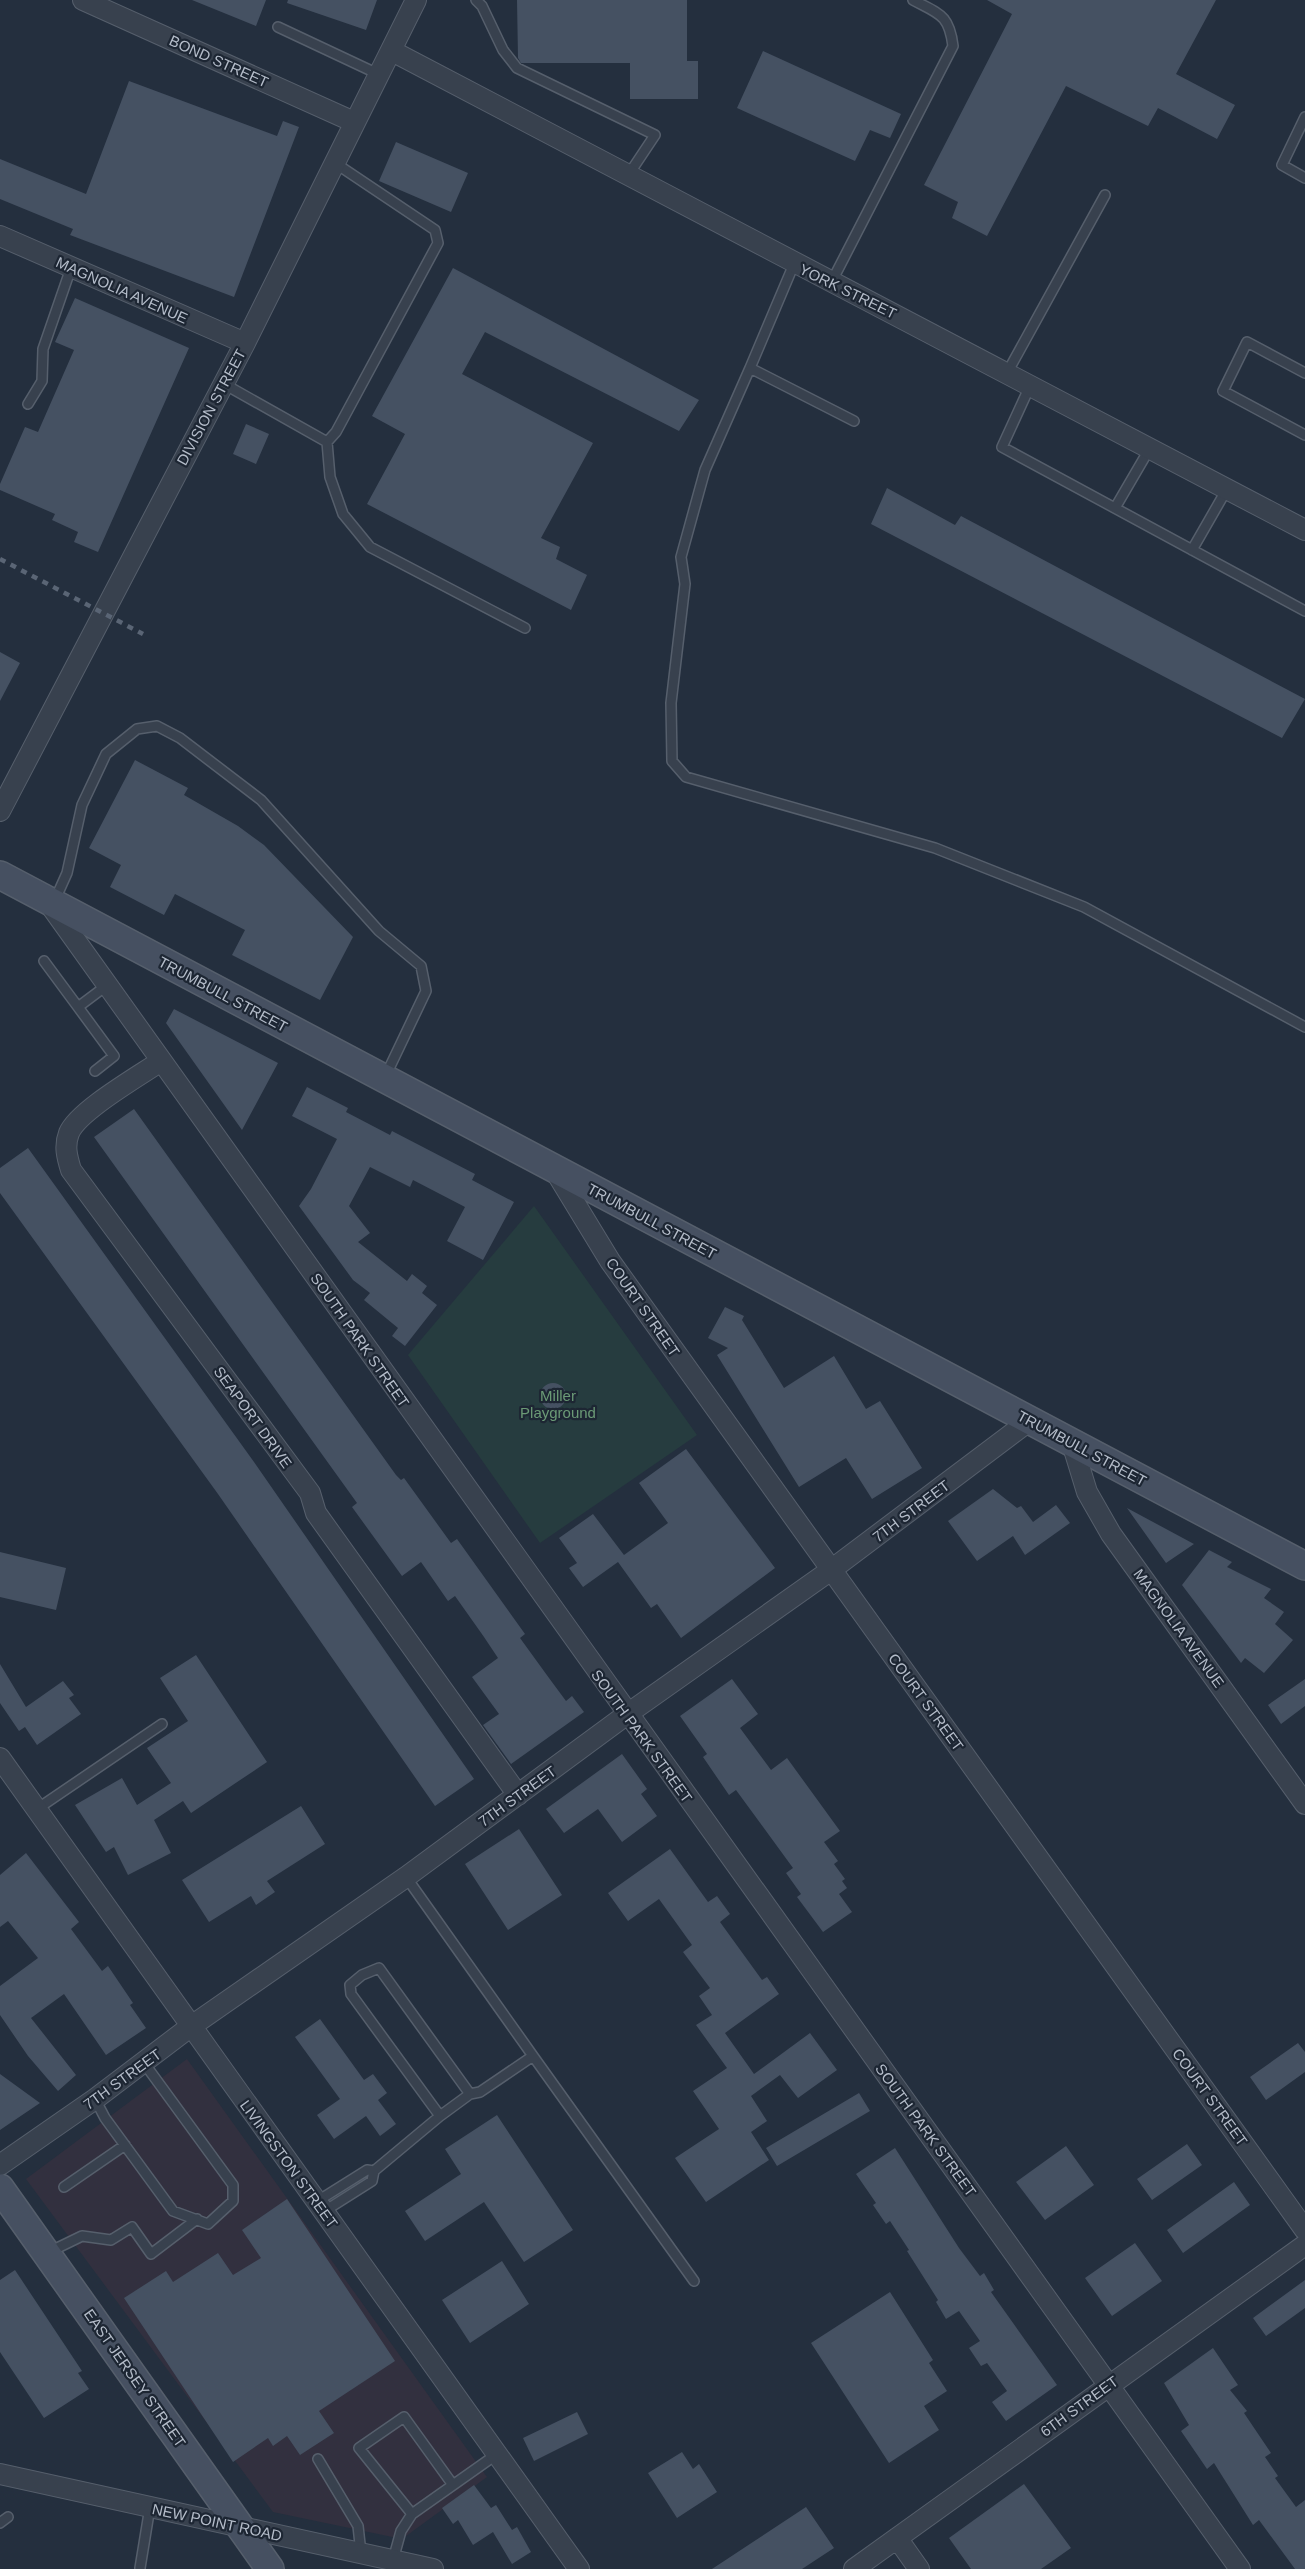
<svg xmlns="http://www.w3.org/2000/svg" width="1305" height="2569" viewBox="0 0 1305 2569" font-family="Helvetica,sans-serif">
  <rect width="100%" height="100%" fill="#242f3e"/>
  <path fill="#32303f" d="M187 2059 487 2477 402 2539 273 2512 26 2179Z"/>
  <path fill="#263c3f" d="M534 1206 697 1435 540 1543 408 1355Z"/>
  <path fill="#455162" d="M192 0H266L256 26Z
    M288 0H377L366 30 287 3Z
    M517 0H687V61H698V99H630V63H521L518 58Z
    M987 0H1216L1176 74 1235 105 1217 139 1158 108 1148 126 1066 86 987 236 952 218 958 202 924 185 1012 14Z
    M763 51 901 114 890 138 870 130 855 161 737 108Z
    M129 81 277 136 283 121 299 127 234 297 70 235 73 229 0 199V159L86 194Z
    M396 142 468 173 451 212 379 181Z
    M453 268 699 400 679 431 485 332 462 374 593 443 541 538 560 547 556 559 587 575 571 610 367 504 405 434 372 416Z
    M75 298 189 348 98 552 74 542 78 532 52 520 55 514 0 490V484L25 427 38 432 74 350 55 342Z
    M246 424 269 434 256 464 233 454Z
    M887 488 955 525 961 516 1305 699 1282 738 871 524Z
    M0 652 20 663 0 701Z
    M135 760 188 788 184 795 238 826 264 845 353 937 320 1000 232 955 245 930 175 894 164 915 110 887 121 865 89 848Z
    M174 1009 278 1063 242 1130 166 1023Z
    M307 1087 348 1108 346 1112 390 1135 392 1131 475 1174 472 1180 514 1202 483 1260 447 1241 465 1207 413 1180 410 1187 370 1167 349 1206 370 1233 358 1242 407 1281 412 1274 427 1286 422 1293 437 1305 405 1346 392 1336 398 1328 364 1300 370 1293 353 1280 299 1206 311 1189 337 1139 292 1116Z
    M134 1109 396 1475 401 1480 404 1478 451 1543 457 1539 525 1634 520 1638 549 1678 566 1701 572 1696 584 1712 511 1764 483 1725 499 1714 472 1677 498 1658 484 1637 455 1596 448 1601 421 1562 402 1576 352 1507 357 1503 94 1137Z
    M28 1148 254 1462 474 1779 435 1806 218 1494 0 1193V1168Z
    M725 1307 744 1316 742 1320 784 1388 834 1356 866 1409 880 1401 922 1468 872 1499 846 1458 799 1487 717 1355 728 1348 708 1338Z
    M540 1396a13 13 0 1 1 26 0a13 13 0 1 1-26 0Z
    M686 1449 775 1568 681 1638 657 1604 651 1608 618 1562 583 1587 569 1568 577 1563 559 1538 593 1514 624 1555 668 1523 639 1483Z
    M993 1489 1017 1508 1021 1506 1033 1522 1056 1505 1070 1523 1025 1555 1013 1536 977 1561 948 1521Z
    M1127 1508 1194 1544 1166 1563Z
    M1209 1550 1232 1562 1227 1567 1271 1589 1264 1598 1284 1612 1275 1624 1293 1640 1264 1673 1245 1658 1241 1663 1182 1585Z
    M0 1552 66 1568 56 1610 0 1597Z
    M196 1655 267 1762 191 1813 183 1801 154 1820 171 1853 128 1875 114 1847 106 1852 75 1805 122 1778 137 1805 171 1783 147 1748 188 1721 160 1678Z
    M0 1664 26 1707 63 1681 74 1695 69 1698 81 1714 37 1745 25 1727 19 1731 0 1703Z
    M732 1679 758 1714 740 1728 771 1770 787 1758 840 1831 824 1842 838 1861 834 1864 845 1879 842 1881 847 1888 839 1894 852 1912 823 1932 797 1897 801 1894 786 1873 793 1868 736 1790 729 1795 703 1757 707 1754 680 1716Z
    M1305 1679V1706L1281 1724 1268 1705Z
    M622 1754 647 1789 641 1794 657 1816 622 1842 598 1809 564 1833 546 1809Z
    M301 1806 325 1844 267 1881 275 1892 256 1905 251 1896 209 1922 182 1880Z
    M519 1829 562 1895 508 1930 465 1864Z
    M670 1849 708 1902 717 1896 730 1914 720 1922 762 1980 767 1977 779 1994 725 2033 754 2074 810 2033 837 2070 798 2098 780 2075 751 2096 767 2121 751 2132 769 2160 706 2202 675 2158 719 2129 693 2091 727 2068 696 2025 712 2015 699 1996 710 1988 683 1952 692 1945 659 1899 628 1921 608 1893Z
    M26 1853 79 1922 71 1929 102 1971 108 1966 133 2003 130 2005 146 2028 106 2055 64 1994 31 2018 76 2075 58 2091 28 2056 0 2015V1986L38 1958 8 1921 0 1927V1875Z
    M320 2019 364 2080 373 2074 387 2093 378 2100 396 2124 380 2136 366 2116 334 2139 317 2115 340 2099 295 2037Z
    M1298 2043 1305 2052V2072L1266 2100 1250 2077Z
    M0 2074 40 2103 0 2130Z
    M859 2093 870 2111 777 2166 766 2148Z
    M497 2115 573 2230 524 2262 484 2202 425 2241 405 2211 461 2174 445 2149Z
    M1187 2144 1202 2165 1152 2200 1137 2179Z
    M1066 2146 1094 2185 1045 2220 1016 2182Z
    M895 2148 959 2248 980 2276 984 2273 994 2290 991 2292 1057 2385 1006 2421 992 2402 1007 2391 987 2363 981 2366 969 2348 980 2341 959 2311 946 2319 936 2302 938 2300 907 2251 909 2250 890 2221 886 2224 873 2205 876 2203 856 2174Z
    M1234 2182 1250 2205 1183 2253 1167 2230Z
    M287 2199 395 2361 319 2411 334 2433 300 2455 287 2436 273 2446 268 2438 233 2462 124 2298 166 2271 173 2282 218 2253 233 2275 261 2258 242 2230Z
    M1135 2243 1162 2281 1112 2316 1085 2278Z
    M502 2261 529 2304 470 2343 442 2300Z
    M15 2270 82 2371 78 2373 89 2389 44 2418 0 2352V2280Z
    M1305 2280V2308L1266 2336 1253 2318Z
    M890 2292 933 2360 929 2363 947 2391 924 2406 939 2430 889 2463 811 2343Z
    M1213 2348 1238 2385 1230 2390 1247 2411 1244 2413 1271 2453 1265 2457 1278 2476 1275 2478 1296 2507 1305 2500V2569H1295L1259 2520 1253 2525 1214 2463 1207 2469 1181 2431 1189 2425 1164 2383Z
    M577 2412 588 2434 534 2461 523 2438Z
    M682 2452 693 2469 699 2464 717 2492 677 2518 648 2473Z
    M1024 2484 1071 2548 1041 2569H971L949 2538Z
    M474 2485 491 2508 496 2505 512 2530 517 2527 531 2552 512 2564 493 2532 473 2545 458 2520 453 2524 442 2508Z
    M806 2507 834 2548 802 2569H712Z"/>
  <g fill="none" stroke-linecap="round" stroke-linejoin="round">
    <g stroke="#565f6c" stroke-width="12">
      <path id="lane" d="M476 0 482 6 503 50 517 68 655 135 629 174
        M278 27 378 74
        M1305 117 1282 165 1305 178
        M794 264 750 368 854 421
        M832 281 953 46C949 14 939 14 913 0
        M750 368 705 470 681 557 685 584 671 703 672 761 686 777 935 848 1084 907 1305 1027
        M1007 373 1105 195
        M1305 373 1247 342 1223 391 1305 435
        M224 384 327 442 336 432 438 243 435 230 335 163
        M1030 386 1002 447 1305 611
        M28 404 42 381 43 349 71 268
        M327 442 330 477 343 514 370 547 525 628
        M1115 508 1150 448
        M1192 550 1227 489
        M54 902 67 873 82 805 106 754 137 729 157 726 180 738 261 800 379 931 421 966 426 991 385 1077
        M44 961 78 1007 106 986
        M78 1007 114 1056 95 1071
        M37 1809 162 1724
        M406 1877 533 2056 480 2092 470 2094
        M533 2056 694 2281
        M95 2099 105 2118 173 2211 208 2224 233 2201V2185L144 2063
        M374 2171 440 2116 351 1994 350 1985 362 1975 379 1968 470 2094 440 2116
        M64 2187 125 2145
        M316 2202 367 2170 374 2171 372 2181 323 2212
        M49 2252 82 2236 111 2240 132 2227 151 2254 197 2219
        M318 2459 358 2526 361 2553
        M412 2514 359 2448 404 2417 453 2485
        M0 2523 8 2517
        M393 2560 401 2531 412 2514 497 2454
        M140 2568 150 2507"/>
    </g>
    <g stroke="#565f6c" stroke-width="22">
      <path id="street" d="M83 0 354 122
        M392 51 1305 530
        M0 236 245 343
        M0 811 245 343 416 0
        M48 902 1240 2569
        M161 1061C139 1076 78 1111 69 1133 64 1146 67 1157 71 1170L310 1493 316 1513 518 1795
        M554 1169 610 1261 1305 2230
        M1072 1443 1087 1492 1111 1534 1305 1804
        M0 1758 579 2569
        M0 2165 95 2099 190 2027 406 1877 626 1715 831 1570 1029 1421
        M0 2474 433 2569
        M897 2538 919 2569
        M854 2569 1305 2245"/>
    </g>
    <g stroke="#565f6c" stroke-width="30">
      <path id="secondary" d="M0 875 1305 1566
        M0 2188 270 2569"/>
    </g>
    <use href="#lane" stroke="#38414e" stroke-width="9"/>
    <use href="#street" stroke="#38414e" stroke-width="20"/>
    <use href="#secondary" stroke="#465061" stroke-width="27"/>
    <path stroke="#5a6575" stroke-width="4.5" stroke-dasharray="6 6" stroke-linecap="butt" d="M0 559 143 634"/>
  </g>
  <g text-anchor="middle" dominant-baseline="central" stroke-width="4.5" stroke-linejoin="round" paint-order="stroke">
    <g font-size="15" fill="#b4bcc9" stroke="#1d2633">
      <text transform="translate(219 61) rotate(24)">BOND STREET</text>
      <text transform="translate(122 290) rotate(24)">MAGNOLIA AVENUE</text>
      <text transform="translate(848 291) rotate(26)">YORK STREET</text>
      <text transform="translate(211 407) rotate(-62)">DIVISION STREET</text>
      <text transform="translate(223 994) rotate(28)">TRUMBULL STREET</text>
      <text transform="translate(652 1221) rotate(28)">TRUMBULL STREET</text>
      <text transform="translate(643 1307) rotate(55)">COURT STREET</text>
      <text transform="translate(360 1340) rotate(55)">SOUTH PARK STREET</text>
      <text transform="translate(253 1417) rotate(54)">SEAPORT DRIVE</text>
      <text transform="translate(1082 1448) rotate(28)">TRUMBULL STREET</text>
      <text transform="translate(911 1511) rotate(-37)">7TH STREET</text>
      <text transform="translate(1179 1628) rotate(54)">MAGNOLIA AVENUE</text>
      <text transform="translate(926 1702) rotate(54)">COURT STREET</text>
      <text transform="translate(642 1736) rotate(54)">SOUTH PARK STREET</text>
      <text transform="translate(517 1796) rotate(-36)">7TH STREET</text>
      <text transform="translate(122 2079) rotate(-36)">7TH STREET</text>
      <text transform="translate(1210 2097) rotate(54)">COURT STREET</text>
      <text transform="translate(926 2130) rotate(54)">SOUTH PARK STREET</text>
      <text transform="translate(289 2164) rotate(54)">LIVINGSTON STREET</text>
      <text transform="translate(135 2378) rotate(55)">EAST JERSEY STREET</text>
      <text transform="translate(1079 2406) rotate(-36)">6TH STREET</text>
      <text transform="translate(217 2522) rotate(12)">NEW POINT ROAD</text>
    </g>
    <g font-size="15" fill="#6b9a76" stroke="#1d2633">
      <text x="558" y="1395">Miller<tspan x="558" dy="17">Playground</tspan></text>
    </g>
  </g>
</svg>
